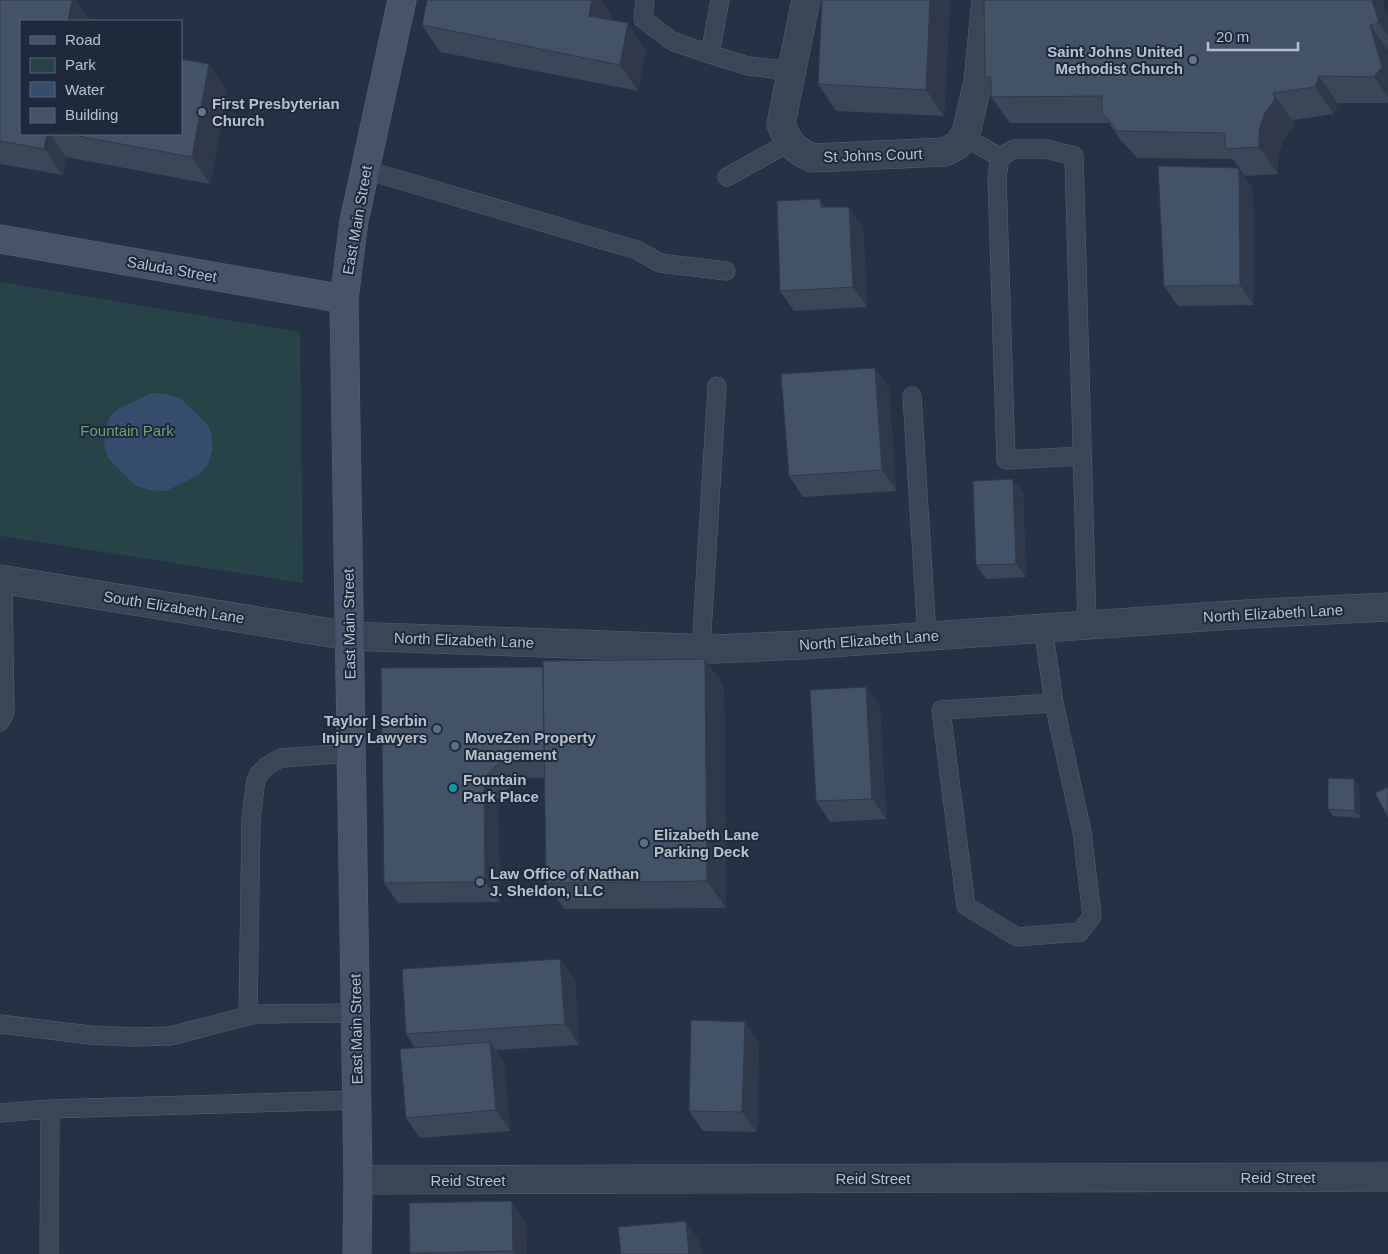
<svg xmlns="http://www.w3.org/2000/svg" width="1388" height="1254" viewBox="0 0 1388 1254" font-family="Arial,sans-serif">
  <rect width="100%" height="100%" fill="#253246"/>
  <path fill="#274347" d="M0 282 300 332 303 583 0 536Z"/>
  <path fill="#374d6e" d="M152 393 167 394 180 398 208 425 212 436V450L208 464 199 475 166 491 151 490 136 486 108 458 104 444 106 430 110 416 118 409Z"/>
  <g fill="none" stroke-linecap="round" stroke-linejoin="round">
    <g stroke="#586272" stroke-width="19">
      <path id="lane" d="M645 0 643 19 672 41 706 53 748 66 791 71
        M710 54 720 0
        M964 137 1000 157
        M366 170 637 250 660 263 726 271
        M727 177 790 142
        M912 396 927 636
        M1083 456 1006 460 997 176 1000 157 1014 149H1046L1074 156 1087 625
        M1043 628 1054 703 1082 832 1092 916 1080 932 1017 937 966 906 941 710 1054 703
        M701 649 717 386
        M0 722 5 712 3 579
        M248 1016 251 819 256 780 259 774 268 765 281 758 351 753
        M0 1024 90 1035 134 1037 170 1036 256 1014 355 1013
        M0 1113 50 1109
        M49 1254 50 1109 357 1100"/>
    </g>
    <g stroke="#586272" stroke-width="29">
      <path id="street" d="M806 0 781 124C788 143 793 149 812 158L945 152 958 145 966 133 978 82 986 0
        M0 579 349 636 716 649 801 645 1247 614 1388 607
        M358 1180 1388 1177"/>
    </g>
    <g stroke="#586272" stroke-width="29">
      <path id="secondary" d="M0 239 344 299
        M357 1254 358 1180 344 299 354 221 402 0"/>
    </g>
    <use href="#lane" stroke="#3a4555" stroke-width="18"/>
    <use href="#street" stroke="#3a4555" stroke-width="28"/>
    <use href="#secondary" stroke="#475369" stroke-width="28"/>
  </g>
  <path fill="#3a4759" d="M0 0H76L91 21H21V134H181L227 91 210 184 66 157 63 175 0 164Z
    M950 0 944 116 836 111 818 84Z
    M1383 0 1388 17V103H1338L1334 114 1292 120 1294 126 1283 140 1278 157V174L1245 176 1233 159 1137 158 1120 139 1109 123H1010L991 97V86L985 77Z
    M612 15 611 20 646 50 638 91 440 52 422 25Z
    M1253 188 1254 305 1178 306 1164 286Z
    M849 207 863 227 867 307 794 311 780 291Z
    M889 388 896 491 803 497 789 476Z
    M1023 493 1026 577 986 579 976 565Z
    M705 659 724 686 726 908 564 909 546 883 545 778H519L498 799 500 902 398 903 384 883 543 667Z
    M880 707 886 819 830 822 816 801Z
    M1359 786 1360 818 1333 816 1328 809Z
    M560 959 575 980 579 1045 496 1050 504 1062 510 1131 420 1138 406 1118 415 1048 406 1034Z
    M759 1042 757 1132 703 1131 689 1111Z
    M526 1222 527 1254H410V1253Z"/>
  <path fill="#303949" d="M72 0H76L91 21H68Z
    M592 0H602L612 15 607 42 589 16Z
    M930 0H950L944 116 926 90Z
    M1372 0H1383L1388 17V36L1379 23Z
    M628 23 646 50 638 91 620 65Z
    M1370 25 1388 50V97L1374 77Z
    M209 64 227 91 210 184 192 157Z
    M1319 76 1338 103 1334 114 1315 87Z
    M1273 93 1292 120 1294 126 1283 140 1278 157V174L1259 147V130L1265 113Z
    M47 134H50L66 157 63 175 44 149Z
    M1239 168 1253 188 1254 305 1240 285Z
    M820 199 834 220 821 207Z
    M849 207 863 227 867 307 853 287Z
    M875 368 889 388 896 491 882 470Z
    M1013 479 1023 493 1026 577 1016 564Z
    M705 659 724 686 726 908 707 881Z
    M866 687 880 707 886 819 872 799Z
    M484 778 498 799 500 902 485 882Z
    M1354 779 1359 786 1360 818 1355 811Z
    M560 959 575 980 579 1045 565 1024Z
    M745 1022 759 1042 757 1132 742 1112Z
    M490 1042 504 1062 510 1131 496 1110Z
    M512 1201 526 1222 527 1254H515L513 1251Z
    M686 1221 700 1242 702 1254H689Z"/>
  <path fill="#445268" stroke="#303949" d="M0 0H72L68 21H21V134H47L44 149 0 141Z
    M427 0H592L589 16 628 23 620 65 422 25Z
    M822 0H930L926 90 818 84Z
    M984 0H1372L1379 23 1370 25 1382 67 1374 77 1319 76 1315 87 1273 93 1275 99 1265 113 1259 130V147L1226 149 1224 133 1118 131 1102 113V96L991 97V77H985Z
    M181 59 209 64 192 157 67 134H181Z
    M1158 166 1239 168 1240 285 1164 286Z
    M820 199 821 207H849L853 287 780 291 777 201Z
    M875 368 882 470 789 476 781 374Z
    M1013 479 1016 564 976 565 973 481Z
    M705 659 707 881 546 883 543 661Z
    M543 667 544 757H505L484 778 485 882 384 883 381 668Z
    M866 687 872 799 816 801 810 690Z
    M1328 778 1354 779 1355 811 1328 809Z
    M1388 787V818L1375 793Z
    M560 959 565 1024 406 1034 402 969Z
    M691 1020 745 1022 742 1112 689 1111Z
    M490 1042 496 1110 406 1118 400 1049Z
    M512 1201 513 1251 410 1253 409 1203Z
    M686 1221 689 1254H621L618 1227Z"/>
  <g fill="#6b7280" stroke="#1e293b" stroke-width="2">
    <circle cx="1193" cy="60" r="5"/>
    <circle cx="202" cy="112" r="5"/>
  </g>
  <g fill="#5c6f8a" stroke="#1e293b" stroke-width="2">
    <circle cx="437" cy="729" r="5"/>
    <circle cx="455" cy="746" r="5"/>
    <circle cx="644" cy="843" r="5"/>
    <circle cx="480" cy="882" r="5"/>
  </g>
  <circle fill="#0f9aa8" stroke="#1e293b" stroke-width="2" cx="453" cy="788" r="5"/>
  <g text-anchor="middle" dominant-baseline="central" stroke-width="4" stroke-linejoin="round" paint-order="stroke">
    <g font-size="15" font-weight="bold" fill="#b8c0ce" stroke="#1e293b" text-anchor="start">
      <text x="1183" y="51" text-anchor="end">Saint Johns United<tspan x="1183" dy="17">Methodist Church</tspan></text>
      <text x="212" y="103">First Presbyterian<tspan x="212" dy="17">Church</tspan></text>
      <text x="427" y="720" text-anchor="end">Taylor | Serbin<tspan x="427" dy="17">Injury Lawyers</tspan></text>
      <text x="465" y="737">MoveZen Property<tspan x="465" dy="17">Management</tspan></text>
      <text x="463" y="779">Fountain<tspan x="463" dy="17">Park Place</tspan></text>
      <text x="654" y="834">Elizabeth Lane<tspan x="654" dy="17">Parking Deck</tspan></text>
      <text x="490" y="873">Law Office of Nathan<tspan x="490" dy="17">J. Sheldon, LLC</tspan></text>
    </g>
    <g font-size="15" fill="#b8c0ce" stroke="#1e293b">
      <text transform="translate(873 155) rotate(-2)">St Johns Court</text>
      <text transform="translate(357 220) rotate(-80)">East Main Street</text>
      <text transform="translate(172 269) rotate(10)">Saluda Street</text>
      <text transform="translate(174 607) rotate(9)">South Elizabeth Lane</text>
      <text transform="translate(1273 613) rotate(-3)">North Elizabeth Lane</text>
      <text transform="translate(349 624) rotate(-91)">East Main Street</text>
      <text transform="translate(464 640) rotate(2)">North Elizabeth Lane</text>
      <text transform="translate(869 640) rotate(-4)">North Elizabeth Lane</text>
      <text transform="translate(356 1029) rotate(-91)">East Main Street</text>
      <text x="1278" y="1177">Reid Street</text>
      <text x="873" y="1178">Reid Street</text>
      <text x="468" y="1180">Reid Street</text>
    </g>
    <g font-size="15" fill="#6da17a" stroke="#1e293b">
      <text x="127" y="430">Fountain Park</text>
    </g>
  </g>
  <rect x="20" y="20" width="162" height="115" fill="#1e293b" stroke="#5c6576"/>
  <rect x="30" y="36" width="25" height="8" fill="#475369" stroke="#5c6576"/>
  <text x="65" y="45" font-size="15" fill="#b8c0ce">Road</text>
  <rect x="30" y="58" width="25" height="15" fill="#274347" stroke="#5c6576"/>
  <text x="65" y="70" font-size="15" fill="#b8c0ce">Park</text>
  <rect x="30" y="82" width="25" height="15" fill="#374d6e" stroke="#5c6576"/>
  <text x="65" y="95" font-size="15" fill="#b8c0ce">Water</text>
  <rect x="30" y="108" width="25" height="15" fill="#445268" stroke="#5c6576"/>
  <text x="65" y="120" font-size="15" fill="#b8c0ce">Building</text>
  <path d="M1208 42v8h90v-8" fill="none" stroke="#b8c0ce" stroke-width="2.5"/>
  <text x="1216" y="42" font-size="15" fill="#b8c0ce" stroke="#1e293b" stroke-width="4" paint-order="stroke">20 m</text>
</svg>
